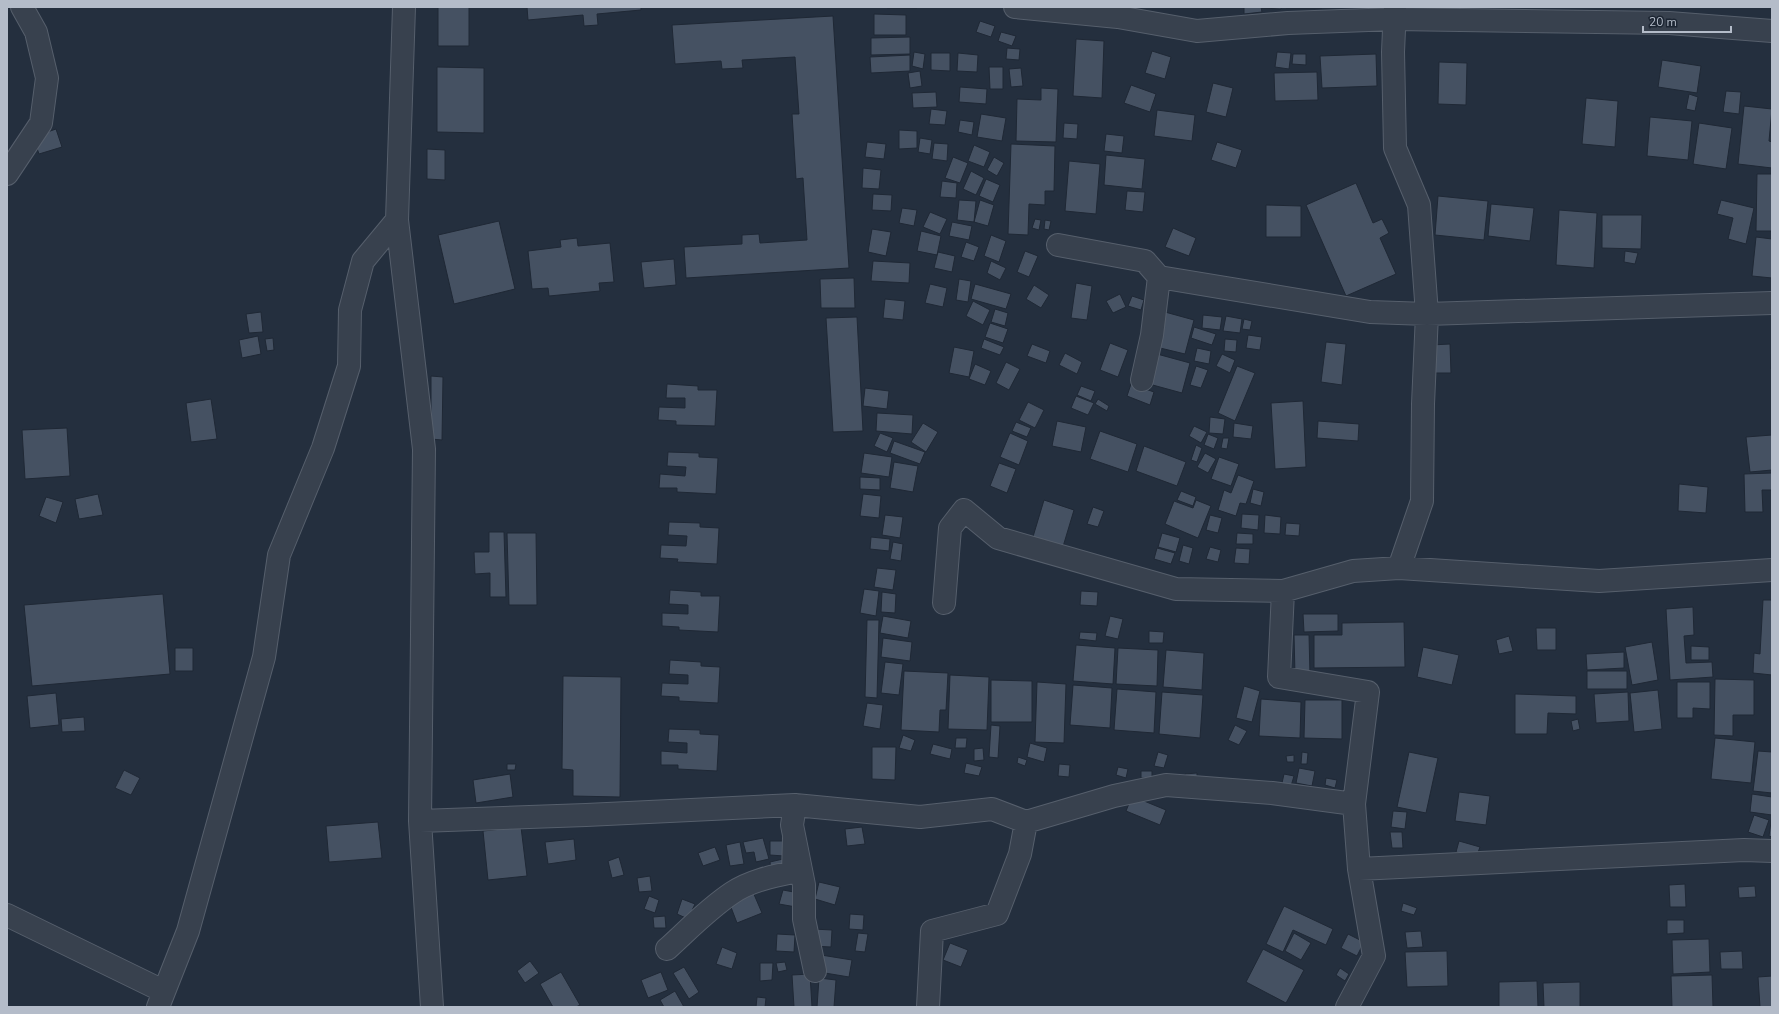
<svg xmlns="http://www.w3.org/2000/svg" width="1779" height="1014" viewBox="0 0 1779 1014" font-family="'Nunito Sans',sans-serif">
  <rect width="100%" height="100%" fill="#242f3e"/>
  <path fill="#455162" stroke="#1f2835" d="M438 7H469V46H438Z
    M527 7H641V10L597 14 598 25 584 26 583 15 528 20Z
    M887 7H917V8H887Z
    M1244 7H1261L1262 12 1244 14Z
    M1262 7H1281V9L1262 8Z
    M1286 7H1322V8H1286Z
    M874 14 906 15V35H874Z
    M833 16 849 268 686 278 684 247 742 244V235L759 234 760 243 807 240 803 178 796 179 792 114H799L795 57 742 60 743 68 722 69 721 61 675 64 672 25Z
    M980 21 995 26 991 37 976 32Z
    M1001 32 1016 36 1012 46 998 41Z
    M910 37V54L871 55V38Z
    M1076 39 1104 41 1102 98 1073 96Z
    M1007 48 1020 49 1019 60 1006 59Z
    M1152 51 1171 57 1165 79 1145 73Z
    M914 52 925 54 923 69 912 66Z
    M1277 52 1291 53 1289 69 1275 67Z
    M931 53H950V71L931 70Z
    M958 53 978 55 977 72 957 71Z
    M1293 54H1306V65L1292 64Z
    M1376 54 1377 86 1322 88 1320 56Z
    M910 55V71L871 73 870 57Z
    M1662 60 1701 66 1697 93 1658 87Z
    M1439 62 1467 63 1466 105 1438 104Z
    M437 67 484 68V133L437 132Z
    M989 67H1003V89H990Z
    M1021 68 1023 86 1011 87 1009 69Z
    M920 71 922 86 910 88 908 73Z
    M1317 72 1318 100 1275 101 1274 73Z
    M1213 83 1233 88 1226 117 1206 112Z
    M1131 85 1156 94 1150 112 1124 103Z
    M960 87 987 89 986 104 959 102Z
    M1041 88 1058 89 1056 142 1016 141 1017 99 1041 100Z
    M1726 91 1741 92 1739 114 1723 112Z
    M936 92 937 107 913 108 912 93Z
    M1689 94 1698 97 1695 111 1686 109Z
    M1586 98 1618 101 1615 147 1582 144Z
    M1744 106 1772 109 1769 141 1772 142V168L1738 164Z
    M931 109 947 111 945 125 929 124Z
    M1157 110 1195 115 1192 141 1154 136Z
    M981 114 1006 118 1002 141 977 137Z
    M1650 117 1692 121 1688 160 1647 156Z
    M960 120 974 122 972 135 958 132Z
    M1064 123 1078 124 1077 139 1063 138Z
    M1699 123 1732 128 1726 169 1693 164Z
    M56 129 62 147 39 154 33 137Z
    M899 130 917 131V148L899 149Z
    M1106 134 1124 136 1122 153 1104 151Z
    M920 138 932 140 930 154 918 152Z
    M867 142 886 144 884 159 865 157Z
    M1217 142 1242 150 1236 168 1211 160Z
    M934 143 948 144 947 161 932 159Z
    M1011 144 1055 146 1054 191H1045V205L1029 204 1028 235 1008 234Z
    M974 145 990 152 984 167 968 161Z
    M427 149 445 150V180L427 179Z
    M1106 155 1145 159 1142 189 1104 185Z
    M953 157 968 163 960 183 945 178Z
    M994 157 1004 163 997 176 987 170Z
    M1069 161 1100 164 1096 214 1065 211Z
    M863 168 881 170 879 189 862 188Z
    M971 171 984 178 976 195 963 189Z
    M1757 174H1772V231H1756Z
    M986 179 1000 185 993 202 979 196Z
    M942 181 957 183 956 198 940 197Z
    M1356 183 1373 223 1382 219 1389 233 1380 238 1396 274 1346 296 1306 205Z
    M1127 191 1145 192 1143 212 1125 210Z
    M873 194 892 195 891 211 872 210Z
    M1438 196 1488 201 1484 240 1435 235Z
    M959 200 976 201 974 222 957 220Z
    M980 200 994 205 988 226 974 222Z
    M1721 200 1754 208 1746 244 1728 239 1733 218 1717 214Z
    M1491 204 1534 208 1530 241 1488 236Z
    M1266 205 1301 206V237H1266Z
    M902 208 917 210 914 226 899 223Z
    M1559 210 1597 213 1594 268 1556 265Z
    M930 212 947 219 940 234 923 227Z
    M1602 215H1642L1641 249 1602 248Z
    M1035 219 1041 220 1039 230 1032 228Z
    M1045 220 1051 221 1049 230 1044 229Z
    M499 221 515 289 454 304 438 235Z
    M952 222 972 226 969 240 949 236Z
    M1173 228 1196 238 1189 256 1165 247Z
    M872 229 891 232 886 256 868 252Z
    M921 231 941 236 937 255 917 251Z
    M991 235 1006 241 999 262 984 256Z
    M1756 237 1772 239V278L1752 276Z
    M577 238 578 246 610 243 614 282 599 283 600 291 549 296 548 288 532 289 528 251 561 247 560 240Z
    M966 242 979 247 974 261 961 257Z
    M1025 251 1038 256 1029 277 1017 272Z
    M1625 251 1638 253 1635 264 1624 262Z
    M938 252 955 256 952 272 934 268Z
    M674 259 676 285 644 288 641 262Z
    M873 261 910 263 909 283 871 281Z
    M991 261 1006 268 1000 280 987 273Z
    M854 278 855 308H821L820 279Z
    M959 279 971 281 968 302 956 300Z
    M1076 283 1092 286 1087 320 1071 318Z
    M930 284 947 288 943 307 925 303Z
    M975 284 1011 294 1006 309 971 299Z
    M1034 285 1049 295 1041 308 1026 299Z
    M1120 294 1126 307 1113 313 1106 301Z
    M1132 296 1144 300 1141 310 1128 306Z
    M885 299 905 301 903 320 883 318Z
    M973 301 990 310 983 325 966 316Z
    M995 309 1008 313 1005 326 991 322Z
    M261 312 263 332 249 333 246 314Z
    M1165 312 1194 320 1185 354 1156 347Z
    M1203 315 1222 317 1220 330 1202 328Z
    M1226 316 1242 319 1240 333 1223 331Z
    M857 317 863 431 833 432 826 318Z
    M1244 319 1252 321 1250 330 1242 329Z
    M990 323 1008 329 1003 343 985 337Z
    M1194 327 1216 334 1212 345 1191 338Z
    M1248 335 1262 337 1260 350 1246 348Z
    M258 336 261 354 242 358 239 340Z
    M273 338 274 350 267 351 265 339Z
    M984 339 1004 347 1000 355 981 348Z
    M1225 339 1237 340 1236 352 1224 351Z
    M1772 339V369H1771Z
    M1326 342 1346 344 1342 385 1321 382Z
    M1110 343 1128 350 1118 377 1100 370Z
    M1032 344 1050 351 1046 363 1027 356Z
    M1450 344 1451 373H1431V345Z
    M954 347 974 351 969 377 949 373Z
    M1197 348 1211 351 1209 364 1194 361Z
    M1065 353 1082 362 1077 374 1059 365Z
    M1157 354 1190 363 1182 393 1149 384Z
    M1222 354 1235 360 1230 373 1216 366Z
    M1006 362 1020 369 1009 390 996 383Z
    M975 364 991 371 985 385 969 379Z
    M1196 366 1208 370 1201 388 1190 385Z
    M1237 366 1255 373 1235 421 1218 413Z
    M431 376 443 377 442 440 431 439Z
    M667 384 698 386V390H717L715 426 676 425V421L658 420 659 407 685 408V398H666Z
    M1131 384 1154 392 1150 405 1127 396Z
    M1081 386 1095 391 1091 401 1077 395Z
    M865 388 889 391 887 409 863 406Z
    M1076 396 1094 403 1088 415 1071 408Z
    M211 399 217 439 191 442 186 403Z
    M1098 399 1109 406 1107 411 1095 404Z
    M1303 401 1306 467 1275 469 1271 403Z
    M1028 402 1044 410 1035 428 1019 420Z
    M877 413 913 415 912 434 876 431Z
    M1210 417 1225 419 1223 434 1209 433Z
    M1057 421 1086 427 1081 452 1052 446Z
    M1318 421 1359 424 1358 441 1317 438Z
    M1016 422 1031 428 1027 437 1012 431Z
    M923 423 938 432 926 452 911 442Z
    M1234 423 1253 426 1251 439 1233 437Z
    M1194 426 1207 432 1201 443 1189 436Z
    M67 428 70 476 25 479 22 430Z
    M1100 431 1137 444 1128 472 1090 459Z
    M880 433 893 438 887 452 874 446Z
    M1010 433 1028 441 1019 465 1000 457Z
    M1208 434 1218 438 1214 449 1204 445Z
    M1772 435V470L1750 472 1746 437Z
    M1223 438H1229L1227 449 1221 448Z
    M894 441 925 452 920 464 890 453Z
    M1196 445 1202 448 1197 462 1191 460Z
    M1144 446 1186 462 1177 486 1136 471Z
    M668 452 699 453V457L718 458 716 494 677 492V488H659L660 474 685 476 686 467 667 466Z
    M864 453 892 457 889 477 861 473Z
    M1205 453 1216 459 1208 473 1197 467Z
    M1219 457 1239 464 1231 486 1211 479Z
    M894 462 918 466 913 492 890 488Z
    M999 463 1016 469 1007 493 990 486Z
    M1772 473V490H1762L1763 512H1745L1744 474Z
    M1238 475 1254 481 1246 504 1240 503 1236 516 1218 510 1224 490 1231 493Z
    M860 477 880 478V490L860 489Z
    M1679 484 1708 487 1706 513 1678 511Z
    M1253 489 1264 492 1261 506 1250 503Z
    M1181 491 1196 497 1193 506 1177 500Z
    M98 494 103 515 79 519 75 499Z
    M863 494 881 496 879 518 860 516Z
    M46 497 63 502 56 523 39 516Z
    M1044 500 1074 510 1062 550 1032 540Z
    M1196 500 1211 506 1198 538 1165 524 1174 501 1193 508Z
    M1093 507 1104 511 1098 527 1087 524Z
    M1242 514 1259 515 1258 530 1241 528Z
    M885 515 903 517 900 538 882 535Z
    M1210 515 1222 518 1218 533 1206 530Z
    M1265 515 1281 517 1280 534 1264 533Z
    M669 522 700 523V527L719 528 717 564 677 562 678 559 660 558 661 545 686 546 687 536 668 535Z
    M1286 523 1300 524 1299 536 1285 535Z
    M489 532H504L506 597H490V573L475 574 474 552H489Z
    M507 533H536L537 605H509Z
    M1162 533 1180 538 1176 552 1158 547Z
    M1237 533 1253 534V544H1236Z
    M871 537 890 539 889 551 870 549Z
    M893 542 903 544 901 561 890 559Z
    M1183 545 1193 548 1189 564 1179 561Z
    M1210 547 1221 550 1218 562 1206 559Z
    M1157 548 1175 553 1171 564 1154 559Z
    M1236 548 1250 549 1249 564 1234 563Z
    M877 568 896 570 893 590 874 587Z
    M864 589 879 591 876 616 860 613Z
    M670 590 701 592V596H720L718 632 679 630V627L662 626V613L688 614V605L669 604Z
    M1081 591 1098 592 1097 606 1080 605Z
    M882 592 896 594 895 613 881 612Z
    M163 594 170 674 32 686 24 605Z
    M1763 600H1772V675L1753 673 1754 653 1760 654Z
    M1693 607 1694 635 1684 636 1686 663 1712 662 1713 677 1670 680 1666 609Z
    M1303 614H1338V631L1304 632Z
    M883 616 911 621 908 638 880 633Z
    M1110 616 1123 619 1118 639 1105 636Z
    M867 620H879L877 698 865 697Z
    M1404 622 1405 667 1314 668V635H1342V623Z
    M1536 628H1556V650H1537Z
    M1149 631 1164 632 1163 643H1149Z
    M1080 632 1097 633 1096 641 1079 639Z
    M1294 635H1309L1310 675H1295Z
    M1509 636 1513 651 1499 654 1496 640Z
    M883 638 912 642 910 661 881 657Z
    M1652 642 1658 680 1632 685 1625 647Z
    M1076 645 1115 648 1113 684 1073 681Z
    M1691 646 1709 647V660H1691Z
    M1423 647 1459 655 1452 685 1417 677Z
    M175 648H193V671H175Z
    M1118 648 1158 650 1157 686 1116 684Z
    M1166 650 1204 653 1202 690 1163 687Z
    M1624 652V668L1587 670 1586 654Z
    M670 660 701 662V666L720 667 718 703 679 701V697L661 696 662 683 688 684V675L669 674Z
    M885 662 903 664 899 695 881 693Z
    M904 671 948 673 946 710H940L939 732 901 730Z
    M1587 671H1627V689H1587Z
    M950 675 989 677 987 730 948 729Z
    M563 676 621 677 620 797 573 796V770L562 769Z
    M1715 679 1754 680V715H1733V736L1714 735Z
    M991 680 1032 681V722H991Z
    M1037 682 1066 684 1064 743 1035 742Z
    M1677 682H1710V709L1693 708V718H1677Z
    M1073 685 1112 688 1110 728 1070 725Z
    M1244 686 1260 691 1252 722 1236 718Z
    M1117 689 1156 692 1154 733 1114 730Z
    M1658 690 1662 729 1634 732 1630 693Z
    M1162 692 1203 695 1200 738 1159 734Z
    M1628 692 1629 721 1596 723 1594 694Z
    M56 693 59 725 30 728 27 696Z
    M1515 694 1576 696V714L1548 713 1547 734H1515Z
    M1261 699 1301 702 1300 738 1259 736Z
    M1305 700H1342V739L1304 738Z
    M867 703 883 705 880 729 863 726Z
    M84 717 85 731 62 732 61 719Z
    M1578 719 1580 729 1573 731 1571 721Z
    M991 725 1000 726 998 758 989 757Z
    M1235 725 1247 731 1239 745 1228 740Z
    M669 729 700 730V734L719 735 717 771 678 769V765H661V751L687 753V743L668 742Z
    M903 735 915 740 911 751 899 748Z
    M956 738H967L966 748H955Z
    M1715 738 1755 742 1751 783 1711 779Z
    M1030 743 1047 748 1044 762 1027 757Z
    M933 744 952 749 950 759 930 754Z
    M872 747H896L895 780 872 779Z
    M983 748 984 760 974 761V749Z
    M1758 751 1772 752V793L1753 791Z
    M1158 752 1168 755 1164 768 1154 766Z
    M1302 752 1308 753 1307 764H1301Z
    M1409 752 1438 758 1426 813 1397 807Z
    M1294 755V762H1287L1286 756Z
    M1018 757 1027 760 1025 766 1017 763Z
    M966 763 982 767 979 776 964 773Z
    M507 764H516L515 770H507Z
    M1059 764 1070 765 1069 777 1058 776Z
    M1118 767 1128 769 1126 778 1116 775Z
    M1299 768 1315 771 1312 786 1296 783Z
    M124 770 140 778 131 795 115 788Z
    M1141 771H1152V779L1141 778Z
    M1197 773V782H1185V774Z
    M510 774 513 797 476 803 473 780Z
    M1284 774 1294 776 1291 786 1282 783Z
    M1326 778 1337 780 1335 788 1325 785Z
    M1459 792 1490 796 1486 825 1455 821Z
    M1752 794 1772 797V837L1769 836 1772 815 1750 812Z
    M1132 796 1166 810 1160 825 1126 811Z
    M1393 811 1407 812 1405 829 1391 827Z
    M1754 815 1769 820 1763 837 1748 832Z
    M378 822 382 858 329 862 326 826Z
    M521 827 527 876 488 880 483 831Z
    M862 827 865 844 847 846 845 829Z
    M1390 832H1402L1403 848H1392Z
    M763 838 769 859 756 862 754 852 746 853 743 842Z
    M574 839 576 860 548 864 545 842Z
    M770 841H784V856L770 855Z
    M1459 841 1480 847 1476 858 1456 852Z
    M740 842 744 864 730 866 726 845Z
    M715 847 720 860 703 866 698 853Z
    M619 857 624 875 612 878 608 861Z
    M783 859 785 867 771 870 770 862Z
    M650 876 652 891 639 892 637 878Z
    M819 882 840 887 835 905 815 899Z
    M1685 884 1686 907H1670L1669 885Z
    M1755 886 1756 897 1739 898 1738 887Z
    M783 890 799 893 796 907 779 904Z
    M753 892 762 913 737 923 729 902Z
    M649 896 659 900 655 913 644 909Z
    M682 899 695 904 688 919 677 914Z
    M1403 903 1417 908 1414 915 1401 911Z
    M1284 906 1333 929 1326 945 1293 930 1283 952 1266 944Z
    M850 914 864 915 863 930 849 929Z
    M665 916 666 928H654L653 917Z
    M1667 920H1684V933L1667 934Z
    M813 929 832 930 831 947 811 946Z
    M1421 931 1423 947 1407 948 1405 932Z
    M858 933 868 934 865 952 855 951Z
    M1294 933 1311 943 1301 960 1285 951Z
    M777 934 795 935 794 952 776 951Z
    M1348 934 1364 942 1357 956 1341 948Z
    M1709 939 1710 972 1673 974 1672 940Z
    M950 943 968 950 961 967 943 960Z
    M722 947 737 953 732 969 716 964Z
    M1263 949 1304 970 1286 1003 1246 982Z
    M1447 951 1448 986 1407 987 1405 952Z
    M1742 951 1743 969H1721L1720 952Z
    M821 955 852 960 849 977 819 972Z
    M530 961 539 973 525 983 517 971Z
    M785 962 787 970 778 972 776 963Z
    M760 963H773L772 980 760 981Z
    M684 967 699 992 689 999 673 973Z
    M1340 968 1349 974 1345 981 1336 975Z
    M561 972 580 1005 576 1007H553L540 984Z
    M661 972 668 990 648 998 641 980Z
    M810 974 812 1007H794L792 975Z
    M1712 975 1713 1007H1672L1671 976Z
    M1772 976V1007H1760L1758 977Z
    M819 978 836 980 834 1007H817Z
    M1537 981 1538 1007H1499V982Z
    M1580 982V1007H1544L1543 983Z
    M675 991 684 1007H664L660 1000Z
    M757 997 766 998 765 1007H756Z"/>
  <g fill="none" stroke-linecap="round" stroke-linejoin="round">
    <g stroke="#565f6c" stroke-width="24">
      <path id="minor" d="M404 7 397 220 424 449 420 821 432 1007
        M1015 7 1118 17 1197 31 1288 23 1395 19 1669 23 1772 31
        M1395 7 1393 52 1395 148 1419 205 1427 314 1423 404 1422 501 1399 568
        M7 174 41 123 47 78 36 32 22 7
        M1058 245 1145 261 1159 277 1370 312 1427 314 1772 303
        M1142 380 1152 335 1159 277
        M1283 591 1279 677 1368 692 1354 804 1359 869 1374 956 1347 1007
        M944 603 950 528 964 510 998 538 1176 589 1283 591 1353 571 1399 568 1599 581 1772 570
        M795 805 792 825 804 885V919L815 971
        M420 821 586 815 795 805 920 817 992 809 1026 822 1114 796 1166 785 1272 793 1354 804
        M1359 869 1744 850 1772 851
        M7 915 163 991
        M667 949C688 930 708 909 732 893 750 881 773 876 793 872L794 838
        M158 1007 188 931 264 657 279 555 323 448 349 366 350 310 363 261 397 220
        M928 1007 932 931 997 914 1020 854 1026 822"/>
    </g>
    <use href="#minor" stroke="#38414e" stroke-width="22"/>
  </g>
  <rect width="1779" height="1014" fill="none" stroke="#b4bcc9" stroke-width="16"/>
  <path d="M1643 26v6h88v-6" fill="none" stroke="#b4bcc9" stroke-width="2"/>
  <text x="1649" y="26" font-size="12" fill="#b4bcc9" stroke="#1d2633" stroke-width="3" paint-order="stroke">20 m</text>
</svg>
